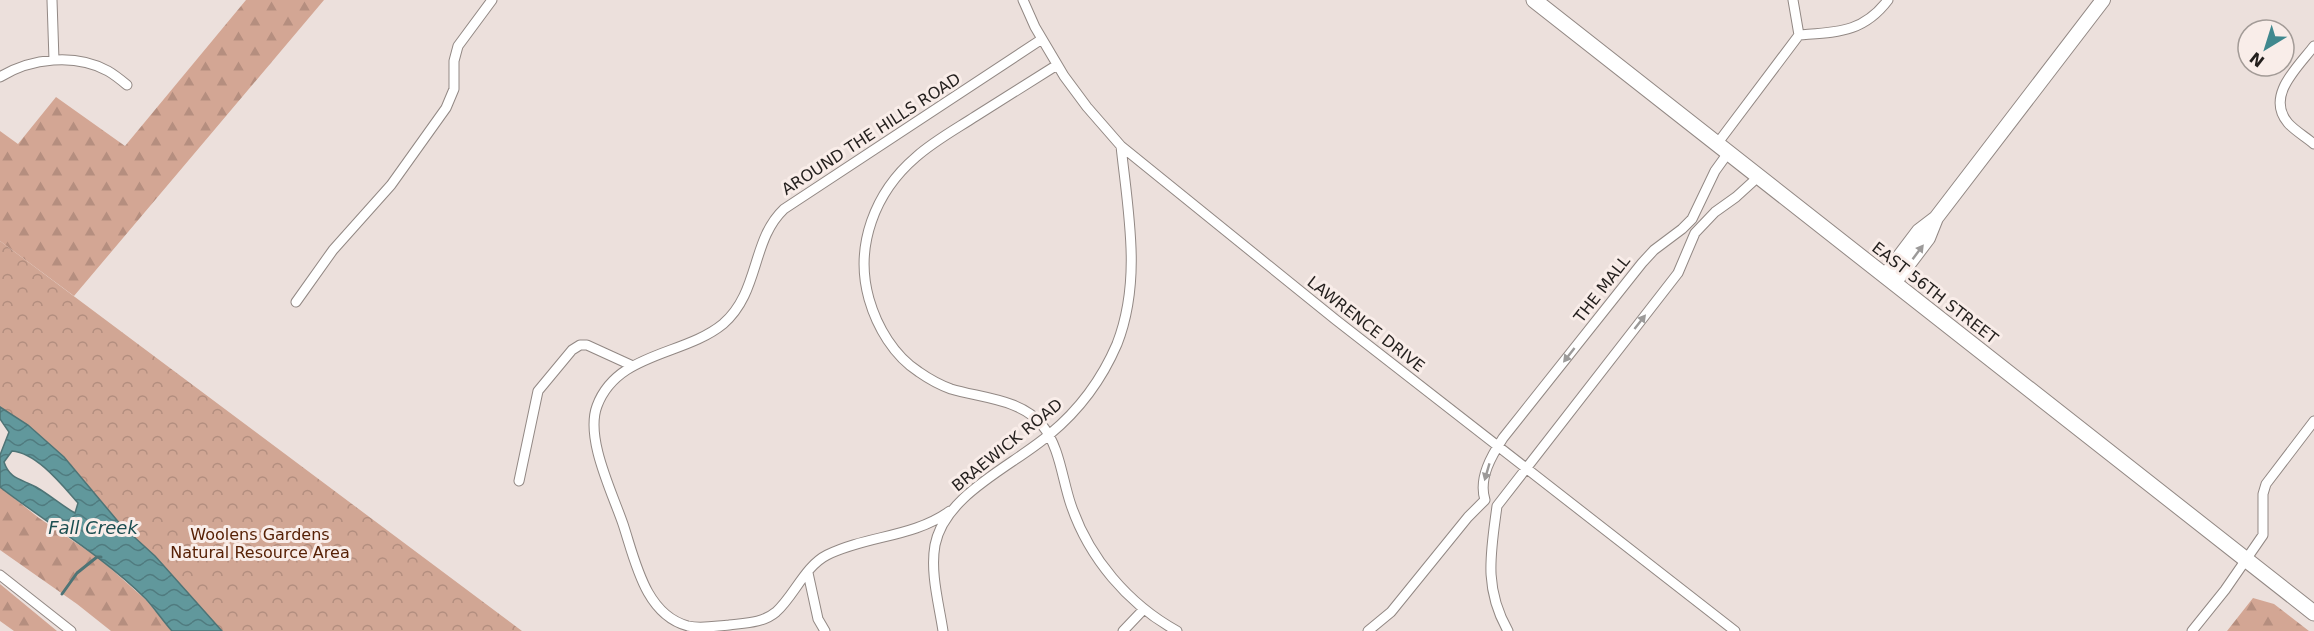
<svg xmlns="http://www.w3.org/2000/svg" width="2314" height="631" viewBox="0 0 2314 631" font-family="'DejaVu Sans',sans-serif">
  <defs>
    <pattern id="forest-firs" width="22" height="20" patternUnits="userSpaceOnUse" patternTransform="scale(1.5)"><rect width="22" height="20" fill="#d3a694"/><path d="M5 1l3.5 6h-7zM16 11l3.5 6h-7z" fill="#b58e7f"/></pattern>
    <pattern id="park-crowns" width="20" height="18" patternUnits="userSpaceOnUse" patternTransform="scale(1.5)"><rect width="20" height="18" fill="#d1a694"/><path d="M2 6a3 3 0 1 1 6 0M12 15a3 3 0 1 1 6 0" fill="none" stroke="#b38e7f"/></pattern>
    <pattern id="water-waves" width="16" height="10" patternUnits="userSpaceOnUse" patternTransform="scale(1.5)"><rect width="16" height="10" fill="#61989c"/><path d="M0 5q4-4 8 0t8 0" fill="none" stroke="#507b7f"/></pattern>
  </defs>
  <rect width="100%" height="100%" fill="#ece0dc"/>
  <path fill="url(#forest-firs)" d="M246 0H324L74 296 0 241V131L18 144 56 97 125 146Z
    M0 487 39 518 100 559 146 600 172 631H111L77 604 0 550Z
    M0 584 57 631H14L0 621Z
    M2253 598 2274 604 2309 631H2227Z"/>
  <path fill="url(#park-crowns)" d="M0 241 522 631H222L155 556 121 525 64 457 28 425 0 407Z"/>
  <path fill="url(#water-waves)" stroke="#4e7476" stroke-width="1.5" fill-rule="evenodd" d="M0 407 28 425 64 457 121 525 155 556 222 631H172C163 621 155 609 146 599 103 556 48 524 0 487V455L9 432 0 419ZM12 451C37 453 62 485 78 503L75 513C62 506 50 495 36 487 22 479 10 480 4 462Z"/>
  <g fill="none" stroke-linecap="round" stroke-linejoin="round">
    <path stroke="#4e7476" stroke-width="3" d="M62 594 77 573 97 557H101"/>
    <g stroke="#928884" stroke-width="11">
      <path id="street" d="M52 0 54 60
        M1023 0 1035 27 1064 76 1087 107 1121 146 1336 320 1735 631
        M1793 0 1799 35
        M1799 35C1837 32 1863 33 1888 0
        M2314 46C2298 67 2265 96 2288 123 2295 131 2306 137 2314 144
        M1057 65C1030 82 1003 99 976 116 956 129 934 141 916 157 875 192 854 246 869 299 877 327 894 356 919 372 929 379 940 385 951 389 981 398 1021 399 1042 425 1060 447 1062 479 1071 505 1089 558 1128 604 1177 631
        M0 77C31 58 75 53 108 71 115 75 121 80 127 85
        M1717 144 1799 35
        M296 302 333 250 391 185 446 108 454 89V61L458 46 492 0
        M519 481 538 391 572 350 580 345H587L633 366
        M1485 500C1478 478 1492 455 1503 438L1642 263 1654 250 1682 229 1692 219 1715 171 1728 153
        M950 511C912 538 868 535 827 555 805 566 794 596 776 612 763 623 745 623 729 625 715 626 701 629 688 626 645 615 635 560 623 524 612 492 585 438 597 406 617 352 684 356 723 324 760 292 751 240 784 209L1042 39
        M808 573 818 619 825 631
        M0 575 71 631
        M943 631C939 604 930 573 935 545 945 494 1013 466 1050 434 1079 410 1102 379 1117 344 1142 280 1128 212 1121 146
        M1123 631 1144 609
        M1368 631 1391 612 1468 517 1485 500
        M1508 631C1483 587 1491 552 1497 506L1678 273 1695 233 1715 212 1736 197 1758 177
        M2192 631 2225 590 2263 535V494L2266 484 2314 421"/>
    </g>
    <g stroke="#928884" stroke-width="16">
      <path id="secondary" d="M1885 276 1919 231 1936 218
        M1894 283 1928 238 1936 218 2103 0"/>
    </g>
    <g stroke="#928884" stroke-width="17">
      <path id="primary" d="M1534 0 2314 613"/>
    </g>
    <use href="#street" stroke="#fff" stroke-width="9"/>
    <use href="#secondary" stroke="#fff" stroke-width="14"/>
    <use href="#primary" stroke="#fff" stroke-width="15"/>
  </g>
  <defs><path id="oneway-solid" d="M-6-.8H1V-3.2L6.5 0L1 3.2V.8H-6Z" transform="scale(1.5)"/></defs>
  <g fill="#9c9a99">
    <use href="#oneway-solid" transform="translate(1918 252) rotate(-53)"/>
    <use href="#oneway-solid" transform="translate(1640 322) rotate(-52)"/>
    <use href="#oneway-solid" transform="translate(1569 355) rotate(128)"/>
    <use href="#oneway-solid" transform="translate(1487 472) rotate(106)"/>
  </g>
  <g text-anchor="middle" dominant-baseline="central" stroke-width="6" stroke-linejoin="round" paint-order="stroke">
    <g font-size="16" fill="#231f1d" stroke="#f9ede9">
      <text transform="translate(871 134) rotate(-33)">AROUND THE HILLS ROAD</text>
      <text transform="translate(1602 289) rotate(-52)">THE MALL</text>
      <text transform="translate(1935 293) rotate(38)">EAST 56TH STREET</text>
      <text transform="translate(1366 324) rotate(38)">LAWRENCE DRIVE</text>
      <text transform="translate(1007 445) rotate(-39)">BRAEWICK ROAD</text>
    </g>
    <g font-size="16" fill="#572106" stroke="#f9ede9">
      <text x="260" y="534">Woolens Gardens<tspan x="260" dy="18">Natural Resource Area</tspan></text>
    </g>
    <g font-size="18" font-style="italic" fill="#1b4e51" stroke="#f9ede9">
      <text x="93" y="527">Fall Creek</text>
    </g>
  </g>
  <g transform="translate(2266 48) rotate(218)"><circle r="28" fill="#f9ede9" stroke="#a39b97" stroke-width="1.5"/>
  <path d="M0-4.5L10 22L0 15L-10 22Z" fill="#40888e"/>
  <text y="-9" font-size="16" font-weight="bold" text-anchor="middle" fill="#231f1d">N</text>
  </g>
</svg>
